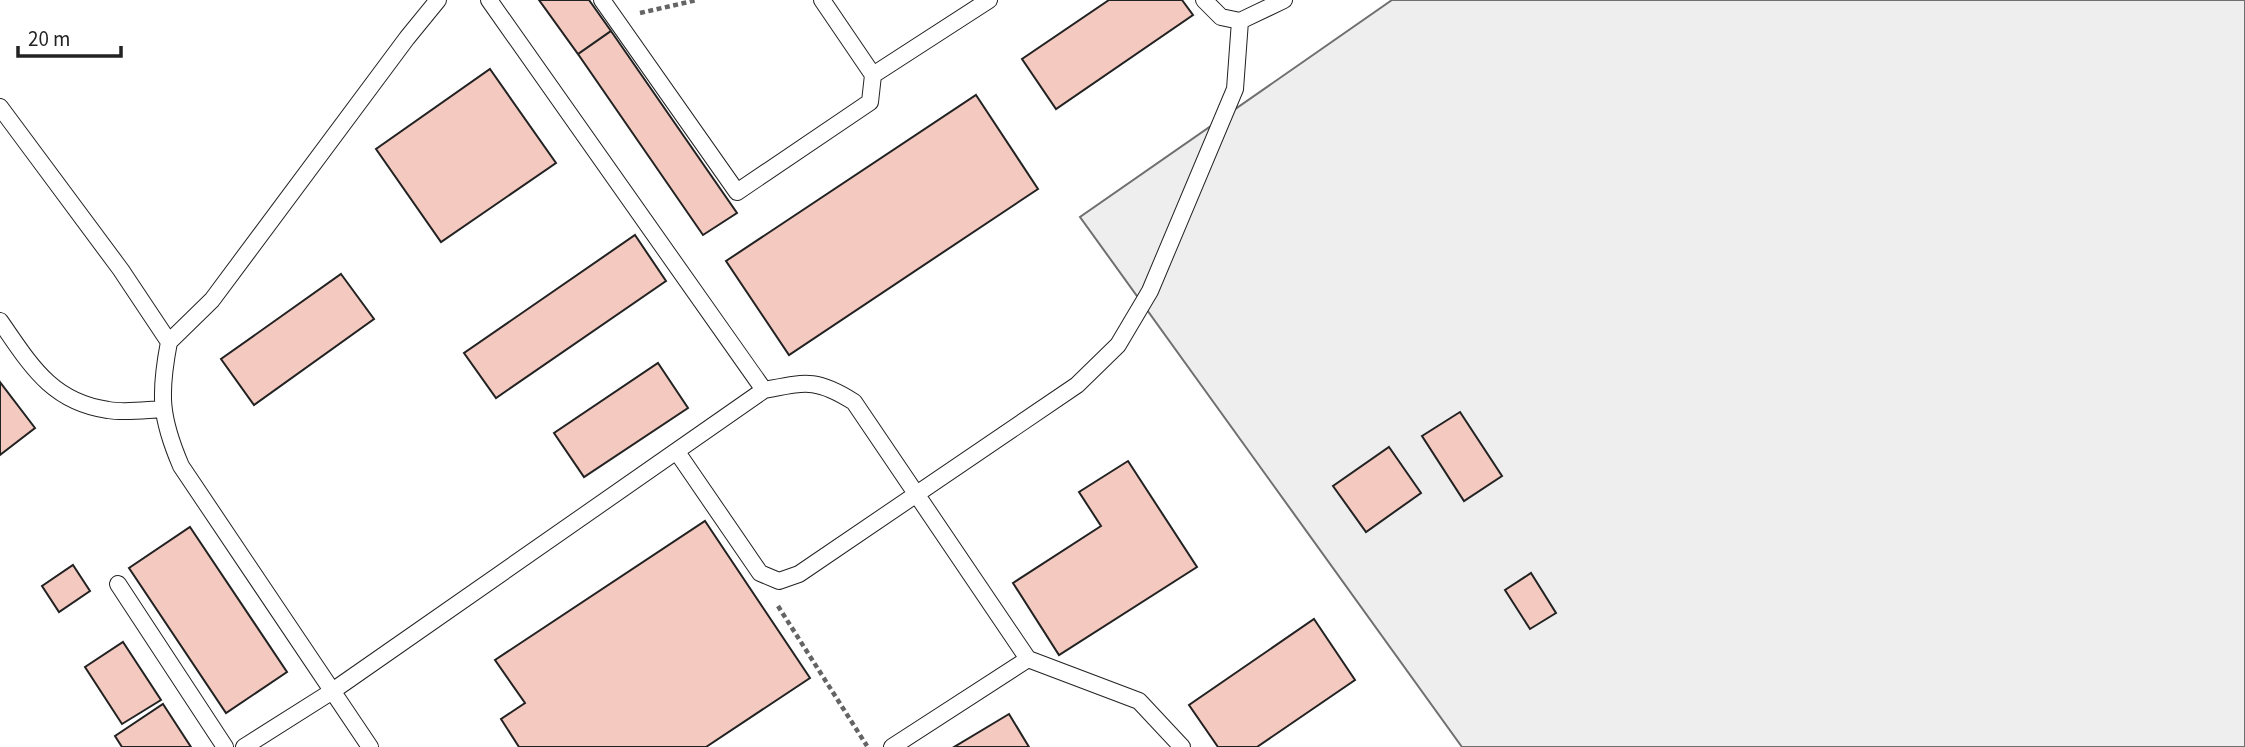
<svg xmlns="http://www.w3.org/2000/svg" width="2245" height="747" viewBox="0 0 2245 747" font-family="'Source Sans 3',sans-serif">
  <rect width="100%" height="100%" fill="#fff"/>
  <path fill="#eee" stroke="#6f6f6f" stroke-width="2" d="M1392 0H2245V747H1462L1080 217Z"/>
  <path fill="#f3c9c0" stroke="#222" stroke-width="2" d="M539 0H589L611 31 578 54Z
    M1109 0H1182L1193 15 1056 109 1022 59Z
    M611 31 737 213 703 235 578 54Z
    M490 69 556 163 441 242 376 149Z
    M976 95 1038 189 789 355 726 261Z
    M635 235 666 281 496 398 464 353Z
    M341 274 374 319 254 405 221 359Z
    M658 363 688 408 584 477 554 433Z
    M0 382 35 428 0 455Z
    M1460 412 1502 476 1464 501 1422 436Z
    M1389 447 1421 493 1366 532 1333 486Z
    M1128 461 1197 567 1059 655 1013 583 1101 526 1079 492Z
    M705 521 810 678 706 747H519L501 719 525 703 495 660Z
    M190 527 287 672 226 713 129 568Z
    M73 565 90 591 59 612 42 586Z
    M1531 573 1556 613 1530 629 1505 590Z
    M1314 619 1355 680 1257 747H1218L1189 705Z
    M123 642 161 700 122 724 85 667Z
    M163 704 191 747H122L115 736Z
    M1009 714 1029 747H954Z"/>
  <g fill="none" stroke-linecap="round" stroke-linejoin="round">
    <g stroke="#222" stroke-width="18">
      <path id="service" d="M489 0 764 390
        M602 0 737 192 870 102 873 75
        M822 0 873 75 989 0
        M1204 0 1221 17 1240 21 1284 0
        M0 107 121 270 169 342C159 394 160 417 181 466L370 747
        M0 321C30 364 51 402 108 410 125 413 144 410 162 409
        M169 342 212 300 407 38 438 0
        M677 452 760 573 779 581 799 574 1077 385 1118 345 1150 291 1235 89 1240 21
        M118 584 225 747
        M1028 659 1139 701 1182 747
        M244 747 331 692 764 390C806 382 816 378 854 402L1028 659 892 747"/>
    </g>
    <path stroke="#646464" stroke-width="4.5" stroke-dasharray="5 3.5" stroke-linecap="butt" d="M640 13 697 0
      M778 606 867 746"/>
    <use href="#service" stroke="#fff" stroke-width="16"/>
  </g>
  <path d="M18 46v10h103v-10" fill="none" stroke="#222222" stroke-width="3.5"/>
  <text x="28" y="46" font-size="21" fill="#222222" stroke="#ffffff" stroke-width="5" paint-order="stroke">20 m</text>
</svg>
